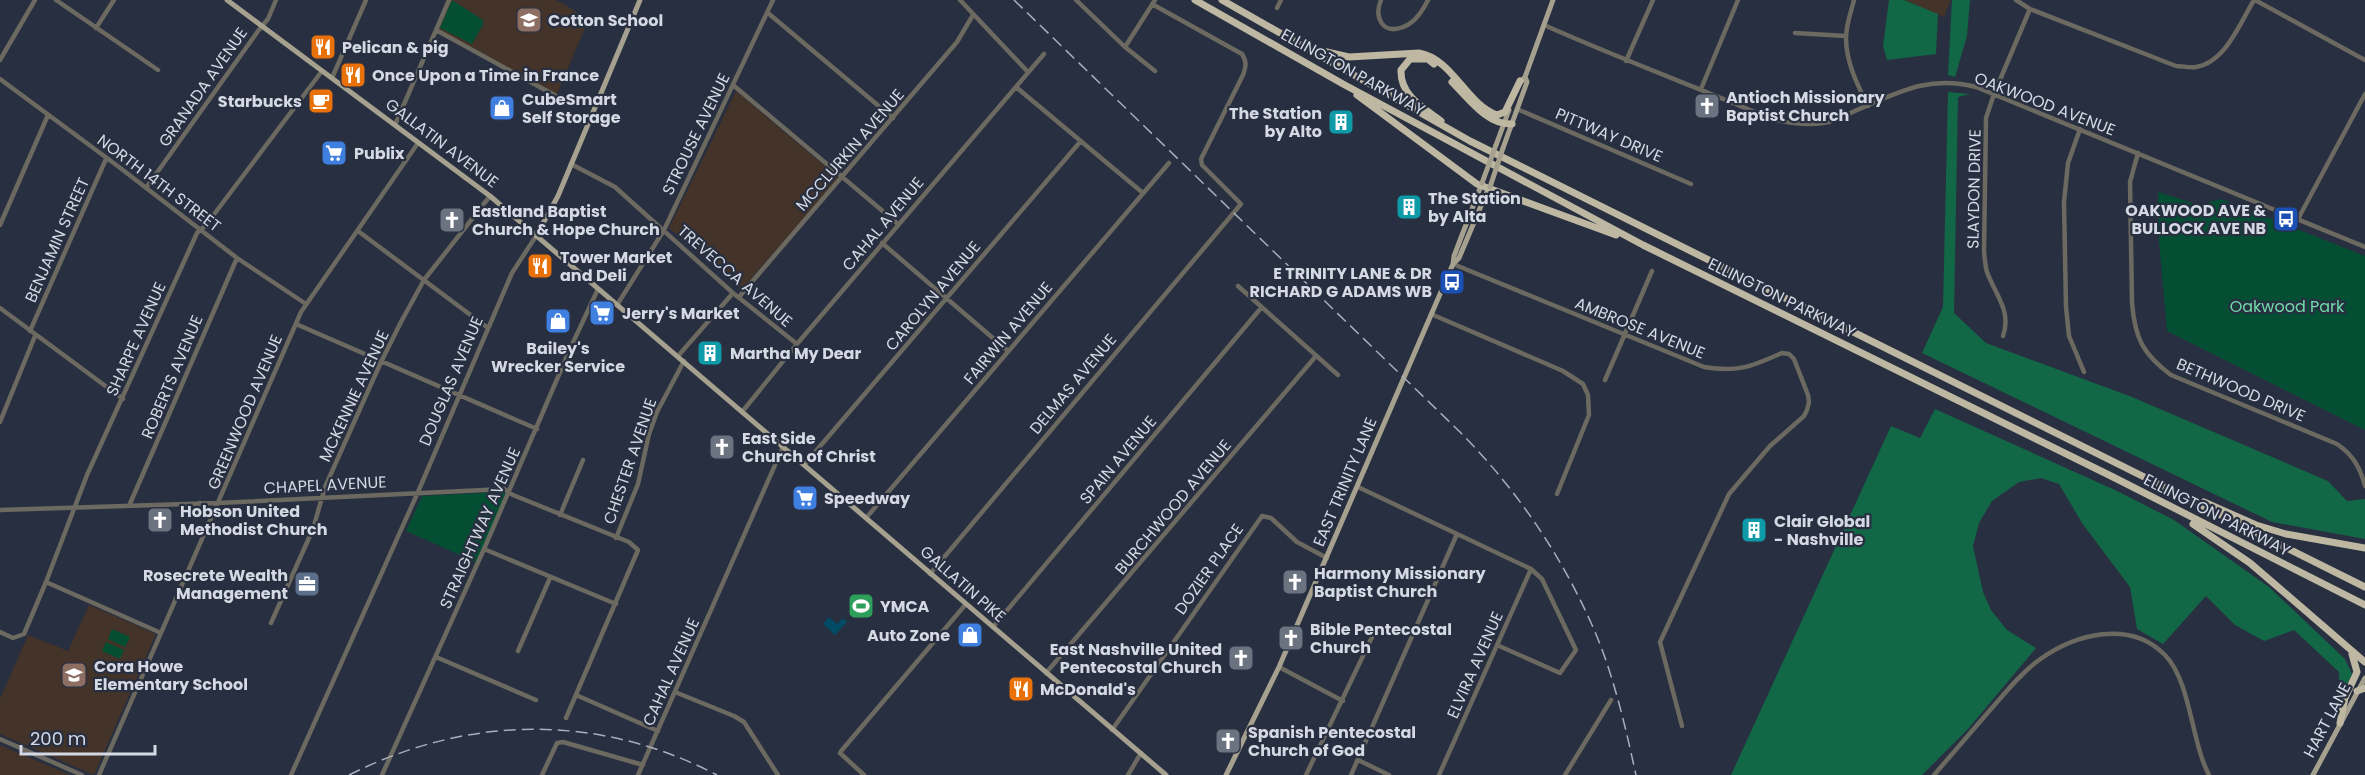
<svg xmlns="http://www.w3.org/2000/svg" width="2365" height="775" viewBox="0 0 2365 775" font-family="Poppins,sans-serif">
  <rect width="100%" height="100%" fill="#282f40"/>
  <path fill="#443328" d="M449 0H556L589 19 556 96 436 30Z
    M1904 0H1951L1944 17Z
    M736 91 839 178 742 289 669 228Z
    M89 605 156 634 94 775 0 734V699L28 635 68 651Z
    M0 745 70 775H0Z"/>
  <path fill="#044e33" d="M452 0 483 20V25L472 44 440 28Z
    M2158 192 2198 205 2221 199 2365 256V430L2167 331 2159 241Z
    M502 492 506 494 476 562 406 531 422 496Z
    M112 629 130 637 125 647 108 639Z
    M106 642 124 650 120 659 102 651Z"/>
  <path fill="#126747" d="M1889 0H1904L1938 14 1936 54 1887 60 1883 46Z
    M1952 0H1970L1967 36 1955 77 1948 75Z
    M1948 92 1970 94 1958 97 1954 313 1986 343 2132 397 2328 481 2347 501 2365 499V539L2272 522 1922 353 1943 307Z
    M1935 409 2117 491 2174 520 2269 587 2345 659 2352 674 2341 697 2339 694V672L2294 630 2264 641 2235 625 2206 596 2163 644 2137 629 2130 587 2082 523 2059 484 2041 478 2019 482 1992 501 1979 523 1973 546 1983 592 1991 610 2007 630 2036 648 1968 729 1922 775H1731L1891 426 1920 438Z"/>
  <path fill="#034b64" d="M829 617 837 624 843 618 847 622 835 635 823 624Z"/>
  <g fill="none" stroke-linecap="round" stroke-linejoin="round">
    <path stroke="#6b6960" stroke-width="4.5" d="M56 0 158 70
      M960 0 1028 72
      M1076 0 1125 47 1155 71
      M1381 0C1374 17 1382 35 1403 27 1415 23 1423 10 1428 0
      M1854 0C1851 12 1846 25 1846 38 1846 62 1857 84 1868 106
      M2016 0 2030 9 2176 66C2182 66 2190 68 2196 67 2225 63 2240 23 2254 0
      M2255 0 2365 60
      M1277 8 1281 0
      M768 13 893 118
      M1544 25C1618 58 1694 86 1769 118 1787 123 1804 126 1823 123 1835 122 1846 115 1857 110 1899 92 1929 75 1976 87L2365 247
      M96 28 114 0
      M436 30 556 96
      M1795 33 1846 36
      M1125 47 1155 0
      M0 60 35 0
      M1626 61 1653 0
      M332 78 366 0
      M0 79 119 167 237 258 306 304
      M733 85 898 224
      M1016 87 1143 193
      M1701 89 1738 0
      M1517 109 1691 184
      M395 125 449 0
      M2080 129 2068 163 2064 202 2066 307 2069 336 2084 372
      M2138 153 2130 182 2132 303C2135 339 2143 354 2171 375L2337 444C2353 455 2360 467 2365 486
      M571 164 615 187 733 293 797 344
      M146 188 258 31 268 19 276 0
      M2298 219 2365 94
      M0 225 48 115
      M358 231 488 328
      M882 243 1008 351
      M1453 264 1704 367C1737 373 1753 366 1782 353L1789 354 1794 359 1808 395 1809 402 1807 410 1804 416 1770 446 1729 494 1660 642 1682 726
      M1238 286 1338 375
      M739 297 957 42 973 15
      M617 305 664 230 773 0
      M0 308 123 399
      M1431 314 1563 371 1583 384 1588 395 1589 415 1557 494
      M296 324 537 429
      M30 331 106 159
      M2003 336C2012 311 1995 294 1987 272 1985 266 1985 259 1984 252L1986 118 1994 94 2030 9
      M678 356 733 293
      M1605 380 1652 271
      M742 412 797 344 1044 54
      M0 422 35 336
      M804 465 1080 142
      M1358 487 1531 569 1439 775
      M200 503 208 510 211 517
      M129 506 237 258
      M0 510 218 503 504 489 513 495 629 542 638 550 566 718
      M560 515 583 460
      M866 518 1169 163
      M616 538 638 484 649 434 657 412 684 361
      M484 549 616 604
      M930 574 1241 204 1202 165 1201 159 1243 75C1246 66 1247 62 1242 54L1152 4
      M46 582 161 633
      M271 623 313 529 325 487 381 362 401 322 424 280 490 196
      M993 627 1261 308
      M0 632 13 638 24 634 46 582 87 475 197 233 206 225 322 71
      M1497 645 1560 673 1576 650 1542 579 1531 569
      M518 651 550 578
      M436 657 536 700
      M1279 667 1343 701
      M1046 673 1316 356
      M675 692 734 716 744 722 778 775
      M576 695 658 731
      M1112 730 1262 516 1271 518 1297 542 1327 558
      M0 739 82 775
      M1358 760 1389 775
      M99 775 301 312 418 143
      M291 775 418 492 512 273 536 236
      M382 775 484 549 570 349 598 289
      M542 775 557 743 563 742 643 765
      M638 775 783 447
      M864 775 840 753 842 750 966 604
      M1128 775 1141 753
      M1306 775 1374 633
      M1351 775 1457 534
      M1565 775 1611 700
      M1934 775C1953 753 1972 731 1991 709 2006 692 2021 673 2039 660 2075 634 2130 619 2165 655 2191 682 2191 741 2209 775"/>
    <path stroke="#a6a18e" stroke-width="5" d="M227 0 490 196 1166 775
      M1519 84 1525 77 1553 0
      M1496 145 1509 110
      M1503 148 1527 82 1525 77
      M536 236 558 196 640 0
      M1453 264 1459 258 1489 187
      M1226 775 1279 667 1453 264 1454 256 1482 183
      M2313 775 2365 678"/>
    <path stroke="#beb7a1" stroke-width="7" d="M1195 0 1343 84 1643 245 2113 477 2365 605
      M1222 0 1470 141 2365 587
      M1309 48 1349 57 1419 53C1453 59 1466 104 1497 115L1505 112 1520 81
      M1434 64 1428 59H1410L1401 70C1400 95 1422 107 1441 121
      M1452 82C1469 99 1487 125 1512 124
      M1357 95 1477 184 1616 235
      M2204 502 2256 525 2286 534 2365 548
      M2193 524 2250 563 2365 662
      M2357 691 2365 688
      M2340 723 2345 698 2357 672 2352 654"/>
    <path stroke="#a8aeba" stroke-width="1.5" stroke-dasharray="12 6" stroke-linecap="butt" d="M1014 0 1461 433C1516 489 1560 553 1592 625 1613 672 1625 725 1636 775
      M349 775C468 715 598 713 717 775"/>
    <path stroke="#a6a18e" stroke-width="5" d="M1482 183 1496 145
      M1490 187 1503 148"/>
  </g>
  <defs>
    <g id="school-square" transform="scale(1.35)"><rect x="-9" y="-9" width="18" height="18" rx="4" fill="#8d6e63" stroke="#282f40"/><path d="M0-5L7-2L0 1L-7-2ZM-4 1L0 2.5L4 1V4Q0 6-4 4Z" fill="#fff"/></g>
    <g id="restaurant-square" transform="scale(1.35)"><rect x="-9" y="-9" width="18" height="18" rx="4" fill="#e8710a" stroke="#282f40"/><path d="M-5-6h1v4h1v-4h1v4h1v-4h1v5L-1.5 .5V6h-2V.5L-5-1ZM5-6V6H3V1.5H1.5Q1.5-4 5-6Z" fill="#fff"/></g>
    <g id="cafe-square" transform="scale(1.35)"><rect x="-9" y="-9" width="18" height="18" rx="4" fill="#e8710a" stroke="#282f40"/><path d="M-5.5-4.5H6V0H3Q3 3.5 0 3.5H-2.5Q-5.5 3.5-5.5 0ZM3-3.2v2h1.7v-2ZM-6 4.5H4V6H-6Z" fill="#fff"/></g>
    <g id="church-square" transform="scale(1.35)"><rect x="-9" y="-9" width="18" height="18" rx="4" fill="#6b7280" stroke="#282f40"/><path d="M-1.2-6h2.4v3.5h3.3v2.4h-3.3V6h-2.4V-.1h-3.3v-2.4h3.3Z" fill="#fff"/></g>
    <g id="shop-square" transform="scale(1.35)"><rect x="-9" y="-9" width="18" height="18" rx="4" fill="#3f7fe0" stroke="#282f40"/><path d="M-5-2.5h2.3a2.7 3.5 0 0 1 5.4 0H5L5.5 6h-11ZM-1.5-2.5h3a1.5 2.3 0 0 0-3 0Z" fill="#fff"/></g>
    <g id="building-square" transform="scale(1.35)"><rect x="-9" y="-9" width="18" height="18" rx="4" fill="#0f9aa8" stroke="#282f40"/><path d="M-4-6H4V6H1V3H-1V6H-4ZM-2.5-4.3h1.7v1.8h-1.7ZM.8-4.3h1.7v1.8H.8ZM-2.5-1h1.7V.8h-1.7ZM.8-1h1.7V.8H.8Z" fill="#fff"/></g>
    <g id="supermarket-square" transform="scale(1.35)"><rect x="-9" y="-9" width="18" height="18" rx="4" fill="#3f7fe0" stroke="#282f40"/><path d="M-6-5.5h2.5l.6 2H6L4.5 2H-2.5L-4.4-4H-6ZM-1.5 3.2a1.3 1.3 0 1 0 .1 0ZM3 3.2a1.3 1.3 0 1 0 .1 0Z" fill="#fff"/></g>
    <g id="bus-square" transform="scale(1.35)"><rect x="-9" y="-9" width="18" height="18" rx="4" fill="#1a4fb4" stroke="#282f40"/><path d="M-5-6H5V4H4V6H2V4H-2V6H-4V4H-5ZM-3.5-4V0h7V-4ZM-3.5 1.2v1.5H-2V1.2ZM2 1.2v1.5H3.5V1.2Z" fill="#fff"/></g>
    <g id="office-square" transform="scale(1.35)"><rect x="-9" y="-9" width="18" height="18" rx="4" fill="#5c6f8a" stroke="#282f40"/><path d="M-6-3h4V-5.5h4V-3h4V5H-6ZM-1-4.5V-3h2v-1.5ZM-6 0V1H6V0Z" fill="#fff"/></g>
    <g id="stadium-square" transform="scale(1.35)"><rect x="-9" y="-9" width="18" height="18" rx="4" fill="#2e9e5b" stroke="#282f40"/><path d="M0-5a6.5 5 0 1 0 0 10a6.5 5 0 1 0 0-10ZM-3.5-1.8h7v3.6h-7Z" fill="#fff"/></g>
  </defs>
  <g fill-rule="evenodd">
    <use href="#school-square" x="529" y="20"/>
    <use href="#restaurant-square" x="323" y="47"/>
    <use href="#restaurant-square" x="353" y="75"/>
    <use href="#cafe-square" x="321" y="101"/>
    <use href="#church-square" x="1707" y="106"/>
    <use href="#shop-square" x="502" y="108"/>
    <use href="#building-square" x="1341" y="122"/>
    <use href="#supermarket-square" x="334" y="153"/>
    <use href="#building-square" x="1409" y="207"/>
    <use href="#bus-square" x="2286" y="219"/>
    <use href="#church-square" x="452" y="220"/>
    <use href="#restaurant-square" x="540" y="266"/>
    <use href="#bus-square" x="1452" y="282"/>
    <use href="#supermarket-square" x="602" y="313"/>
    <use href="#shop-square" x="558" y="321"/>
    <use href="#building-square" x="710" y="353"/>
    <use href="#church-square" x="722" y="447"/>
    <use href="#supermarket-square" x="805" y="498"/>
    <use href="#church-square" x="160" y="520"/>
    <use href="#building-square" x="1754" y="530"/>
    <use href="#church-square" x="1295" y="582"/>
    <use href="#office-square" x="307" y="584"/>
    <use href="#stadium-square" x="861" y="606"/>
    <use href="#shop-square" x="970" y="635"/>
    <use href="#church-square" x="1291" y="638"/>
    <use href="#church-square" x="1241" y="658"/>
    <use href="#school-square" x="74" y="675"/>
    <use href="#restaurant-square" x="1021" y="689"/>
    <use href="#church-square" x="1228" y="741"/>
  </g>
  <g text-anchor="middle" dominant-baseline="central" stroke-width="4.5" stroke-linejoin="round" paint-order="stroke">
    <g font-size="16" font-weight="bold" fill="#d4d9e4" stroke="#282f40" text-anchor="start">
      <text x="548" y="20">Cotton School</text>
      <text x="342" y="47">Pelican &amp; pig</text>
      <text x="372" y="75">Once Upon a Time in France</text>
      <text x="1726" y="97">Antioch Missionary<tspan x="1726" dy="18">Baptist Church</tspan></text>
      <text x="522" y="99">CubeSmart<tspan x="522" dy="18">Self Storage</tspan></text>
      <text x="302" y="101" text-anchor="end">Starbucks</text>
      <text x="1322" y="113" text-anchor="end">The Station<tspan x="1322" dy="18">by Alto</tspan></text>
      <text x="354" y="153">Publix</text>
      <text x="1428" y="198">The Station<tspan x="1428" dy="18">by Alta</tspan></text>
      <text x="2266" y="210" text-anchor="end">OAKWOOD AVE &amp;<tspan x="2266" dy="18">BULLOCK AVE NB</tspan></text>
      <text x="472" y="211">Eastland Baptist<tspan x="472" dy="18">Church &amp; Hope Church</tspan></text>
      <text x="560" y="257">Tower Market<tspan x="560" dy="18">and Deli</tspan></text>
      <text x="1432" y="273" text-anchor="end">E TRINITY LANE &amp; DR<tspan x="1432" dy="18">RICHARD G ADAMS WB</tspan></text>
      <text x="622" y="313">Jerry's Market</text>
      <text x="558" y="348" text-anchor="middle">Bailey's<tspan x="558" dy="18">Wrecker Service</tspan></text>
      <text x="730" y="353">Martha My Dear</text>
      <text x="742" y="438">East Side<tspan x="742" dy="18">Church of Christ</tspan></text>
      <text x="824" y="498">Speedway</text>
      <text x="180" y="511">Hobson United<tspan x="180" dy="18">Methodist Church</tspan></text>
      <text x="1774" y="521">Clair Global<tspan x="1774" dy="18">- Nashville</tspan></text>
      <text x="1314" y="573">Harmony Missionary<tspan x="1314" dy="18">Baptist Church</tspan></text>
      <text x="288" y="575" text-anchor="end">Rosecrete Wealth<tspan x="288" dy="18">Management</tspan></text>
      <text x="880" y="606">YMCA</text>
      <text x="1310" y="629">Bible Pentecostal<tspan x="1310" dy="18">Church</tspan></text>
      <text x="950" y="635" text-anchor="end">Auto Zone</text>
      <text x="1222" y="649" text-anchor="end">East Nashville United<tspan x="1222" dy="18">Pentecostal Church</tspan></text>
      <text x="94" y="666">Cora Howe<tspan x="94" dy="18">Elementary School</tspan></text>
      <text x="1040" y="689">McDonald's</text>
      <text x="1248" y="732">Spanish Pentecostal<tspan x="1248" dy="18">Church of God</tspan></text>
    </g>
    <g font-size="16" fill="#d4d9e4" stroke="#282f40">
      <text transform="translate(1353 72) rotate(29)">ELLINGTON PARKWAY</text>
      <text transform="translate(203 87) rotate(-55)">GRANADA AVENUE</text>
      <text transform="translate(2045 104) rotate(21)">OAKWOOD AVENUE</text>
      <text transform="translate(696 134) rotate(-64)">STROUSE AVENUE</text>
      <text transform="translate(1609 135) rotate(23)">PITTWAY DRIVE</text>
      <text transform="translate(442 143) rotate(37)">GALLATIN AVENUE</text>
      <text transform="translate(850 150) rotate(-49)">MCCLURKIN AVENUE</text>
      <text transform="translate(159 183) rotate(37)">NORTH 14TH STREET</text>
      <text transform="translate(1974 189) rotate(-89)">SLAYDON DRIVE</text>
      <text transform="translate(883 224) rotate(-50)">CAHAL AVENUE</text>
      <text transform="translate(57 240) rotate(-66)">BENJAMIN STREET</text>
      <text transform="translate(735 276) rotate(41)">TREVECCA AVENUE</text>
      <text transform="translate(933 296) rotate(-50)">CAROLYN AVENUE</text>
      <text transform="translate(1782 298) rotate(26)">ELLINGTON PARKWAY</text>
      <text transform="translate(1640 328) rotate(22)">AMBROSE AVENUE</text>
      <text transform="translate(1008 333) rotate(-50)">FAIRWIN AVENUE</text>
      <text transform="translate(136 339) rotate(-66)">SHARPE AVENUE</text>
      <text transform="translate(172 377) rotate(-67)">ROBERTS AVENUE</text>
      <text transform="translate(451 381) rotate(-67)">DOUGLAS AVENUE</text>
      <text transform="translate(1073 384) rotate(-50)">DELMAS AVENUE</text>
      <text transform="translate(2241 390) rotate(23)">BETHWOOD DRIVE</text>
      <text transform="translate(354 396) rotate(-65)">MCKENNIE AVENUE</text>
      <text transform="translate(245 412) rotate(-67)">GREENWOOD AVENUE</text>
      <text transform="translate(1118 460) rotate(-50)">SPAIN AVENUE</text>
      <text transform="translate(630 461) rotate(-71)">CHESTER AVENUE</text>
      <text transform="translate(1345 482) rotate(-67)">EAST TRINITY LANE</text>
      <text transform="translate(325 485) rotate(-3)">CHAPEL AVENUE</text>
      <text transform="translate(1173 507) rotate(-50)">BURCHWOOD AVENUE</text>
      <text transform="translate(2217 515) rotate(27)">ELLINGTON PARKWAY</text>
      <text transform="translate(480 528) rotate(-66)">STRAIGHTWAY AVENUE</text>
      <text transform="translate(1209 569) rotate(-55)">DOZIER PLACE</text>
      <text transform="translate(963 584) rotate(41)">GALLATIN PIKE</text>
      <text transform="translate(1475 665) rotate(-66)">ELVIRA AVENUE</text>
      <text transform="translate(671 672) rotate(-66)">CAHAL AVENUE</text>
      <text transform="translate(2327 720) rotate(-62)">HART LANE</text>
    </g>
    <g font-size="16" fill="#70dba9" stroke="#282f40">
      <text x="2287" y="306">Oakwood Park</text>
    </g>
  </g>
  <path d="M21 745v9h134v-9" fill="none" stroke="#d4d9e4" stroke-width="3"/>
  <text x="30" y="745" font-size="18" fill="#d4d9e4" stroke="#282f40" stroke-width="4.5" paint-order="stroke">200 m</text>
</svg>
